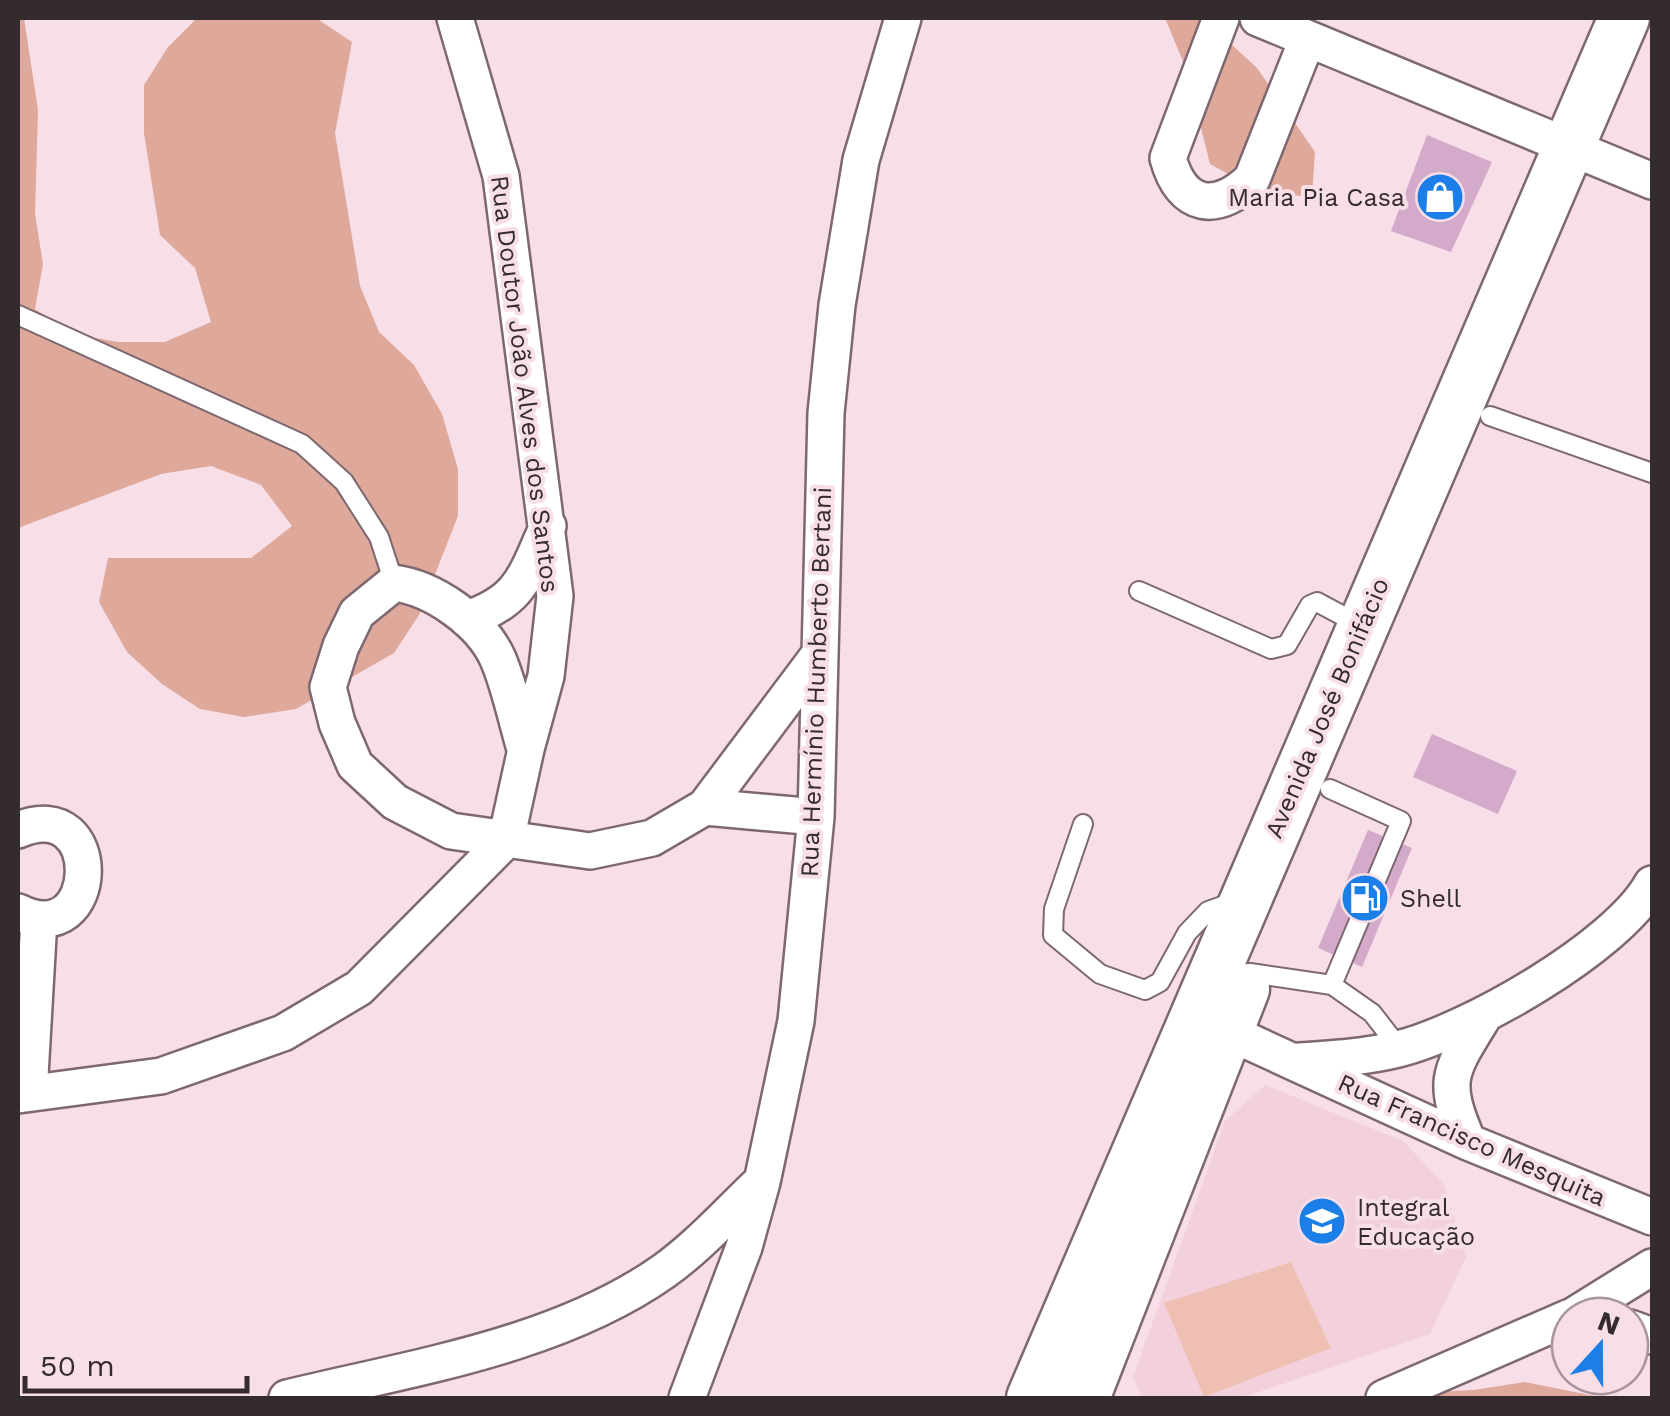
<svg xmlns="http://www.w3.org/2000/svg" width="1670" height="1416" viewBox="0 0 1670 1416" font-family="'Work Sans',sans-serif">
  <rect width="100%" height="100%" fill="#f7dee7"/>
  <path fill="#f2d1dd" d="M1265 1085 1403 1141 1444 1184 1466 1257 1430 1334 1241 1398H1142L1133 1377 1225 1121Z"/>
  <path fill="#f0bfb3" d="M1291 1262 1331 1348 1204 1397 1164 1303Z"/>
  <path fill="#dea89b" d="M18 18H24L38 110 35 214 43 264 35 309 73 334 118 342H165L211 322 195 268 160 235 144 133V85L168 47 197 18H316L352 42 335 133 360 286 379 332 414 365 442 414 458 469V516L419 615 394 653 296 709 244 717 200 709 162 684 127 652 99 602 108 558H251L292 526 261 485 211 466 161 474 18 528Z
    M1165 18H1203L1257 68 1315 152 1312 197 1261 192 1210 164 1187 71Z
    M1525 1382 1604 1398H1363L1367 1395 1474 1390Z"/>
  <path fill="#d4aacb" d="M1427 135 1492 162 1451 252 1391 231Z
    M1432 734 1517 771 1498 814 1413 777Z
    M1368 830 1412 848 1362 967 1318 948Z"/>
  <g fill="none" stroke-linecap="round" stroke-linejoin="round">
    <g stroke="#7e6870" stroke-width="22">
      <path id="service" d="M18 315 302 444 344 482 379 537 394 583
        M1490 416 1652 473
        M1139 591 1271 649 1287 645 1310 605 1317 602 1360 625
        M1330 789 1401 821 1332 985 1372 1013 1400 1049
        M1083 824 1054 909 1053 935 1100 974 1145 990 1160 982 1187 933 1208 911 1236 901
        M1250 973 1332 985"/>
    </g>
    <g stroke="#7e6870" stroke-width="40">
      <path id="minor" d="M1221 18 1168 158C1182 209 1217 213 1252 179L1307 40
        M1258 18 1652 181
        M467 619C523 600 525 575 548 526
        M525 749C516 719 510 687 498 659 481 621 433 588 394 583L357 613 341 646 328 687 337 723 355 765 395 802 451 831 590 851 652 838 705 807 819 655
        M705 807 816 817
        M18 830C108 792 102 954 18 912
        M1226 1031 1468 1142 1652 1217
        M1299 1061C1332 1059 1366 1057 1398 1049 1468 1032 1617 947 1652 884
        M29 1093 39 919
        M18 1095 161 1076 283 1033 359 988 506 840 526 749 546 676 555 596 501 176 455 18
        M1468 1142C1442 1081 1448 1074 1482 1019
        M1573 1316 1652 1267
        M1630 1328 1652 1336
        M287 1398C411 1368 558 1346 664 1271 699 1246 730 1211 761 1182
        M687 1398 744 1247 762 1182 796 1021 816 817 826 413 837 305 861 160 903 18
        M1384 1398 1570 1317"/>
    </g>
    <g stroke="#7e6870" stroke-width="55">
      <path id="secondary" d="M1032 1398 1624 18
        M1084 1398 1244 989"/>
    </g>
    <use href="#service" stroke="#fff" stroke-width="18"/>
    <use href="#minor" stroke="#fff" stroke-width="35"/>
    <use href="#secondary" stroke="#fff" stroke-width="50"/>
  </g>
  <defs>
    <g id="shop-disc" transform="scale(2.5)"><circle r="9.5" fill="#1c7fe7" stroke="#f7dee7"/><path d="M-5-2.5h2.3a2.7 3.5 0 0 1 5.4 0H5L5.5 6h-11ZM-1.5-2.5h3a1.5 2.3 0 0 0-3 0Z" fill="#fff"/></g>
    <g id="fuel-disc" transform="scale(2.5)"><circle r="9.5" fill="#1c7fe7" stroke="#f7dee7"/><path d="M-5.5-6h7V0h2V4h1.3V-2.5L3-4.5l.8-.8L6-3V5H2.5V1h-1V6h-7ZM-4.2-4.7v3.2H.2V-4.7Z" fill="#fff"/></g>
    <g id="school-disc" transform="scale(2.5)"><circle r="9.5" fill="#1c7fe7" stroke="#f7dee7"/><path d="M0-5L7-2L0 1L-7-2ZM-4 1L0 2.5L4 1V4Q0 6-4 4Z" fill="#fff"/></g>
  </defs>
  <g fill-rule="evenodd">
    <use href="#shop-disc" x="1440" y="197"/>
    <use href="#fuel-disc" x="1365" y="898"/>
    <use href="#school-disc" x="1322" y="1221"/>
  </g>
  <g text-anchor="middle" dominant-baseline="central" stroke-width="8" stroke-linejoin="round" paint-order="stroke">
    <g font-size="25" fill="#342b2e" stroke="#f7dee7" text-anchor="start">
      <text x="1405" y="197" text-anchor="end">Maria Pia Casa</text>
      <text x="1400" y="898">Shell</text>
      <text x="1357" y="1207">Integral<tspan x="1357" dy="29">Educação</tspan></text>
    </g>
    <g font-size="25" fill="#342b2e" stroke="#f7dee7">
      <text transform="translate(525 384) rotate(83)">Rua Doutor João Alves dos Santos</text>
      <text transform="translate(816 682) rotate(-88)">Rua Hermínio Humberto Bertani</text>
      <text transform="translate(1327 708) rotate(-67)">Avenida José Bonifácio</text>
      <text transform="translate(1472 1140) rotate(24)">Rua Francisco Mesquita</text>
    </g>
  </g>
  <rect width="1670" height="1416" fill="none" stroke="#342b2e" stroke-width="40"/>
  <g transform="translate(1600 1346) rotate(21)"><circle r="48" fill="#f7dee7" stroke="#a9969d" stroke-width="2.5"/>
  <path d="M0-8L18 38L0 25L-18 38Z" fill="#1c7fe7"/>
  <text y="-15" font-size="28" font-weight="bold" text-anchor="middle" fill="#342b2e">N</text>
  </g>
  <path d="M25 1376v15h222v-15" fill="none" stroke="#342b2e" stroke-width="5"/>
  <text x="40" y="1376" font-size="30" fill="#342b2e" stroke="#f7dee7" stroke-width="8" paint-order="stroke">50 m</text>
</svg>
